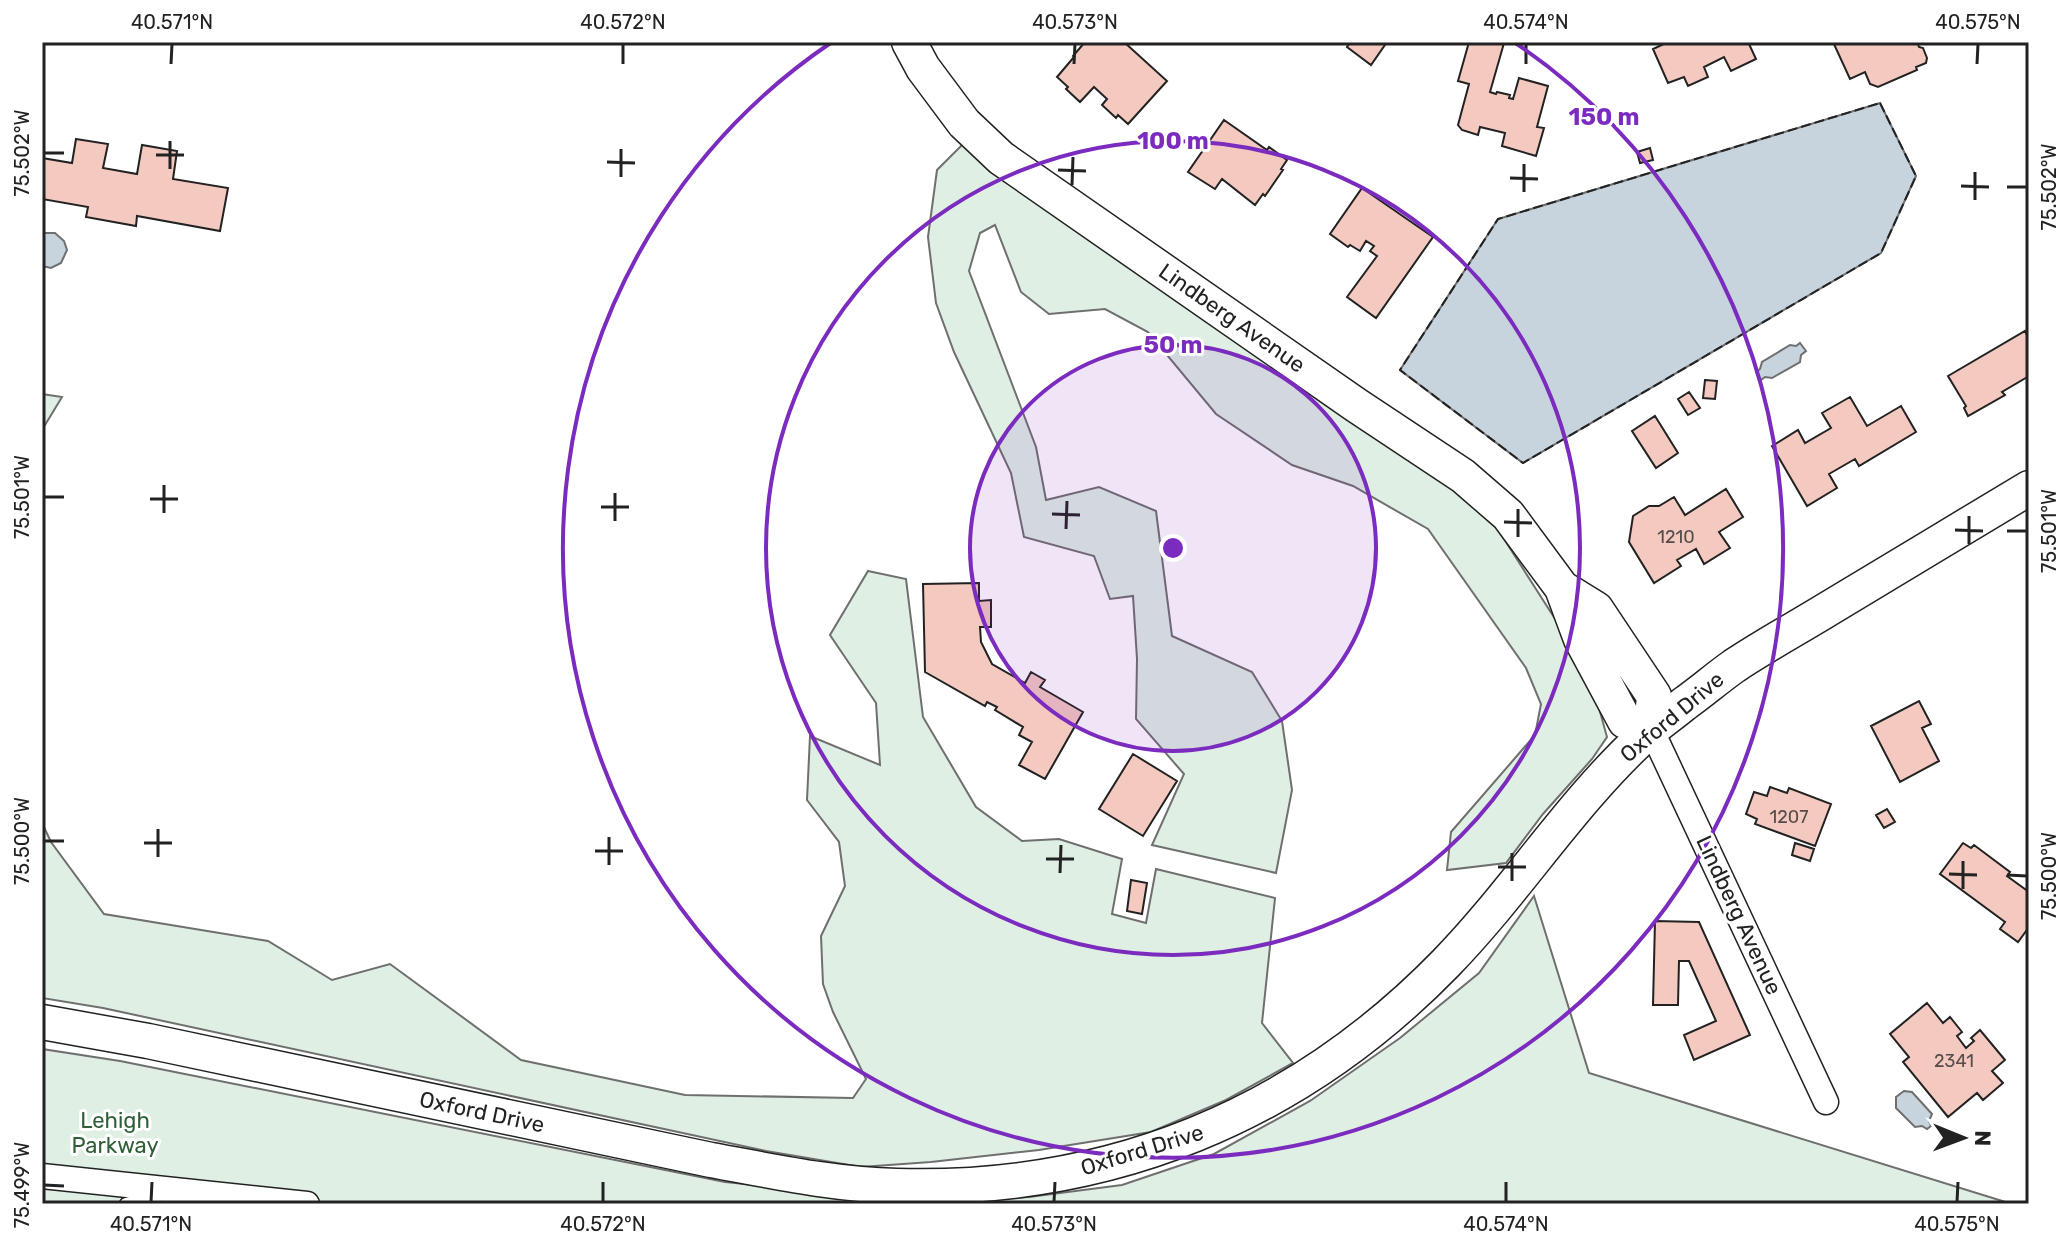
<svg xmlns="http://www.w3.org/2000/svg" width="2071" height="1246" viewBox="0 0 2071 1246" font-family="Rubik,sans-serif">
  <rect width="100%" height="100%" fill="#fff"/>
  <path fill="#e0efe3" stroke="#6f6f6f" stroke-width="2" d="M964 143 1429 469 1488 514 1566 636 1594 690 1607 737 1592 759 1543 814 1506 863 1447 870 1451 832 1535 735 1541 704 1526 668 1428 529 1353 486 1292 465 1216 414 1148 332 1105 309 1049 314 1021 292 995 225 980 233 969 271 1036 447 1046 500 1099 487 1156 511 1172 636 1252 672 1282 721 1292 790 1276 873 1152 845 1184 774 1136 719 1137 659 1133 596 1110 599 1094 556 1024 537 1011 473 954 352 936 303 928 237 937 170Z
    M42 394 62 397 42 430Z
    M868 571 906 579 923 717 976 807 1022 841 1059 839 1122 859 1112 914 1146 923 1156 869 1275 898 1262 1023 1293 1063 1226 1100 1151 1132 1039 1150 931 1162 861 1167 766 1151 103 1008 42 998V823L51 842 104 914 268 941 332 980 390 964 521 1060 685 1095 853 1098 866 1079 833 1012 823 984 821 936 845 886 839 842 807 800 810 736 880 765 876 703 830 635Z
    M1534 896 1589 1073 2012 1204H42V1049L120 1061 725 1182 887 1199 962 1201 1029 1197 1122 1185 1214 1154 1310 1101 1400 1038 1479 973Z"/>
  <path fill="#c7d3dd" stroke="#6f6f6f" stroke-width="2" d="M1880 103 1916 176 1881 253 1523 463 1400 370 1498 219Z
    M44 233H55L64 241 67 250 61 263 51 268 42 266V234Z
    M1800 343 1806 351 1801 355 1800 362 1772 378 1765 377 1761 380 1756 372 1760 369 1762 362 1790 345 1796 346Z
    M1904 1091 1912 1092 1932 1114 1929 1121 1931 1126 1927 1129 1922 1126 1915 1127 1896 1108V1097Z"/>
  <path fill="#f3c9c0" stroke="#222" stroke-width="2" d="M1085 42H1124L1167 81 1128 124 1118 115 1116 118 1102 105 1107 99 1094 87 1080 102 1066 89 1068 87 1057 77 1074 57 1073 56Z
    M1350 42H1387L1371 65 1347 47Z
    M1469 42 1504 43 1490 92 1496 94 1497 92 1510 95 1509 98 1513 99 1519 78 1548 86 1537 127 1544 128 1536 156 1502 146 1505 133 1480 127 1478 135 1462 130 1458 125 1469 84 1458 81Z
    M1668 42H1750L1749 44 1756 59 1731 71 1724 57 1704 67 1708 77 1688 86 1684 77 1668 83 1653 49Z
    M1833 42H1917L1919 47 1923 48 1927 58 1926 63 1916 67 1917 70 1878 87 1870 84 1865 72 1850 79Z
    M1224 120 1267 150 1269 147 1287 160 1281 169 1283 170 1265 196 1263 194 1255 205 1222 179 1215 189 1188 172Z
    M76 139 108 144 103 168 137 174 142 145 177 151 173 179 228 188 220 231 137 216 136 226 86 217 88 207 42 199V158L72 163Z
    M1650 148 1653 160 1640 163 1637 152Z
    M1362 188 1433 237 1376 318 1347 297 1377 256 1370 251 1374 246 1366 241 1360 251 1350 245 1348 247 1330 234Z
    M2025 331 2029 339V376L2002 392 2005 395 1968 416 1964 408 1966 406 1948 376Z
    M1705 380 1717 381 1715 399 1703 398Z
    M1689 392 1700 408 1688 415 1678 399Z
    M1850 397 1867 426 1901 406 1916 432 1859 466 1855 459 1829 474 1837 488 1807 506 1772 446 1798 430 1805 443 1831 428 1822 413Z
    M1655 416 1678 453 1656 468 1632 431Z
    M1726 489 1743 517 1719 532 1730 548 1704 564 1696 549 1677 560 1681 566 1654 583 1629 542 1633 516 1649 506H1659L1674 497 1685 515Z
    M979 583V601L991 600V627H980L981 642 992 664 1025 683 1031 672 1045 680 1040 687 1083 712 1045 779 1019 765 1032 742 1019 735 1023 727 995 710 997 707 987 702 985 706 925 672 923 584Z
    M1919 701 1931 724 1922 728 1939 761 1900 782 1871 726Z
    M1133 754 1177 781 1143 836 1099 809Z
    M1770 787 1787 793 1789 788 1831 804 1815 846 1755 824 1757 819 1746 814 1754 792 1767 796Z
    M1887 809 1895 822 1884 828 1876 815Z
    M1795 843 1814 849 1810 861 1792 855Z
    M1963 843 1971 848 1974 845 2010 872 2007 876 2029 892V927L2018 942 2000 929 2005 922 1940 874Z
    M1131 880 1147 883 1142 914 1127 911Z
    M1655 921 1699 922 1750 1035 1694 1060 1684 1035 1716 1021 1689 961H1679L1678 1005H1653Z
    M1927 1003 1943 1023 1950 1017 1962 1032 1957 1036 1966 1048 1974 1041 1971 1038 1980 1030 2005 1060 1992 1071 2003 1083 1983 1100 1977 1093 1948 1117 1903 1062 1909 1057 1890 1034Z"/>
  <g fill="none" stroke-linecap="round" stroke-linejoin="round">
    <g stroke="#222" stroke-width="15">
      <path id="lane" d="M126 1204 160 1195"/>
    </g>
    <g stroke="#222" stroke-width="27">
      <path id="street" d="M1651 729 1826 1102
        M42 1176 307 1204"/>
    </g>
    <g stroke="#222" stroke-width="37">
      <path id="secondary" d="M909 42 923 68 964 123 1001 158 1356 405 1463 476 1508 515 1562 588
        M1562 588 1596 609 1654 696 1651 729 1625 721 1581 639Z
        M42 1022 148 1041 711 1160C772 1171 835 1185 897 1186 1110 1192 1297 1116 1446 963 1517 890 1571 802 1647 733 1659 723 1672 714 1684 704 1701 692 1717 678 1734 666 1764 646 1797 628 1828 609 1895 569 1962 528 2029 488"/>
    </g>
    <use href="#lane" stroke="#fff" stroke-width="12"/>
    <use href="#street" stroke="#fff" stroke-width="24"/>
    <use href="#secondary" stroke="#fff" stroke-width="34"/>
    <path stroke="#222" stroke-width="2" stroke-dasharray="10 4" stroke-linecap="butt" d="M1880 103 1916 176 1881 253 1523 463 1400 370 1498 219Z"/>
  </g>
  <path fill="none" stroke="#222" stroke-width="3" d="M171 64 172 44M623 64V44M1074 64 1075 44M1526 64V44M1977 64 1978 44M44 153H64M156 155H184M607 162 635 163M170 169V141M1058 170 1086 171M621 177V149M1510 178 1538 179M1072 185 1073 157M1961 186 1989 187M2007 187H2027M1524 192V164M1975 200V172M44 497H64M150 499H178M601 507H629M164 513V485M1052 514 1080 515M615 521V493M1504 522 1532 523M1066 529 1067 501M1955 530 1983 531M2007 531H2027M1518 537V509M1969 544V516M44 841H64M144 843H172M595 851H623M158 857V829M1046 859H1074M609 865V837M1498 867H1526M1060 873 1061 845M1949 874 1977 875M2007 875 2027 876M1512 881V853M1963 889V861M44 1185 64 1186M151 1202 152 1182M603 1202V1182M1054 1202 1055 1182M1506 1202V1182M1957 1202 1958 1182"/>
  <circle cx="1173" cy="548" r="203" fill="#7b2cbf" fill-opacity=".12"/>
  <g fill="none" stroke="#7b2cbf" stroke-width="4">
    <circle cx="1173" cy="548" r="203"/>
    <circle cx="1173" cy="548" r="407"/>
    <path d="M1514 42A610 610 0 1 1 832 42"/>
  </g>
  <g text-anchor="middle" dominant-baseline="central" stroke-width="6" stroke-linejoin="round" paint-order="stroke">
    <g font-size="18" fill="#564c4a">
      <text x="1676" y="537">1210</text>
      <text x="1789" y="817">1207</text>
      <text x="1954" y="1061">2341</text>
    </g>
    <g font-size="22" fill="#222" stroke="#fff">
      <text transform="translate(1232 318) rotate(35)">Lindberg Avenue</text>
      <text transform="translate(1672 717) rotate(-40)">Oxford Drive</text>
      <text transform="translate(1739 915) rotate(65)">Lindberg Avenue</text>
      <text transform="translate(482 1112) rotate(12)">Oxford Drive</text>
      <text transform="translate(1142 1150) rotate(-17)">Oxford Drive</text>
    </g>
    <g font-size="22" fill="#2f5e38" stroke="#fff">
      <text x="115" y="1120">Lehigh<tspan x="115" dy="25">Parkway</tspan></text>
    </g>
  </g>
  <circle cx="1173" cy="548" r="12" fill="#7b2cbf" stroke="#fff" stroke-width="4"/>
  <g font-size="24" text-anchor="middle" font-weight="bold" fill="#7b2cbf" stroke="#fff" stroke-width="6" stroke-linejoin="round" paint-order="stroke">
    <text x="1604" y="125">150 m</text>
    <text x="1173" y="149">100 m</text>
    <text x="1173" y="353">50 m</text>
  </g>
  <rect width="2071" height="1246" fill="none" stroke="#ffffff" stroke-width="88"/>
  <g transform="translate(1963 1138) rotate(91)" stroke="#ffffff" stroke-width="6" paint-order="stroke">
  <path d="M0-6L14 30L0 20L-14 30Z" fill="#222222"/>
  <text y="-12" font-size="22" font-weight="bold" text-anchor="middle" fill="#222222">N</text>
  </g>
  <rect x="44" y="44" width="1983" height="1158" fill="none" stroke="#222" stroke-width="3"/>
  <g font-size="20" text-anchor="middle" fill="#222">
    <text x="172" y="29">40.571°N</text>
    <text x="623" y="29">40.572°N</text>
    <text x="1075" y="29">40.573°N</text>
    <text x="1526" y="29">40.574°N</text>
    <text x="1978" y="29">40.575°N</text>
    <text transform="translate(22 153) rotate(-90)" y="7">75.502°W</text>
    <text transform="translate(2049 187) rotate(-90)" y="7">75.502°W</text>
    <text transform="translate(22 497) rotate(-90)" y="7">75.501°W</text>
    <text transform="translate(2049 531) rotate(-90)" y="7">75.501°W</text>
    <text transform="translate(22 841) rotate(-90)" y="7">75.500°W</text>
    <text transform="translate(2049 876) rotate(-90)" y="7">75.500°W</text>
    <text transform="translate(22 1185) rotate(-90)" y="7">75.499°W</text>
    <text x="151" y="1231">40.571°N</text>
    <text x="603" y="1231">40.572°N</text>
    <text x="1054" y="1231">40.573°N</text>
    <text x="1506" y="1231">40.574°N</text>
    <text x="1957" y="1231">40.575°N</text>
  </g>
</svg>
